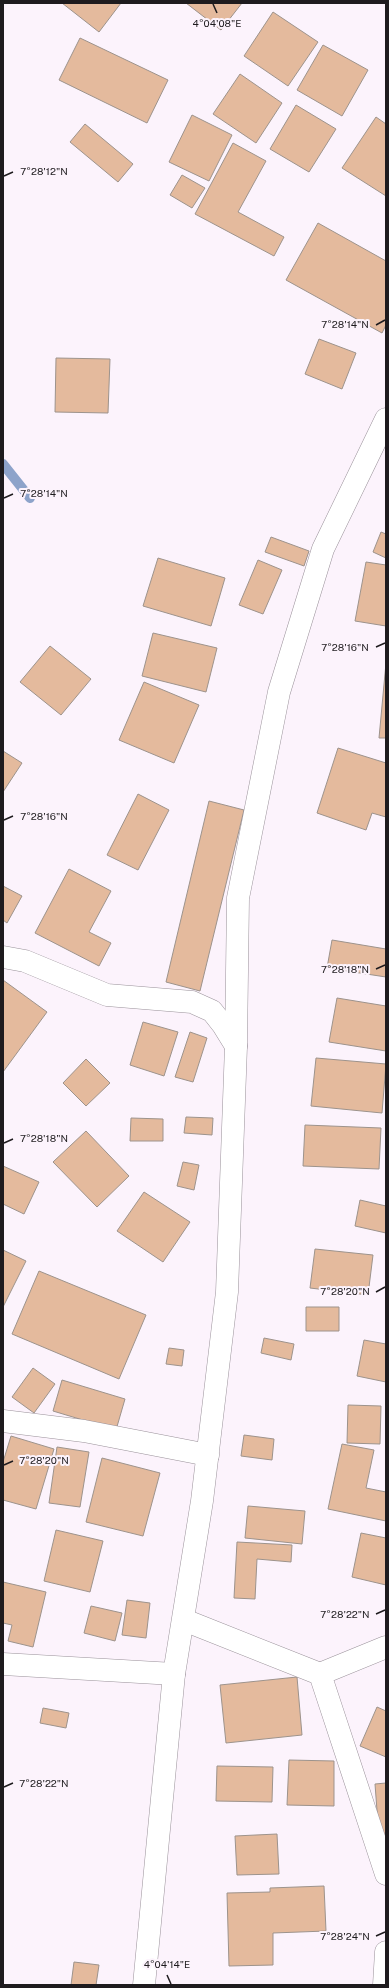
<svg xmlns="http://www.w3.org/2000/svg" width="389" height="1988" viewBox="0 0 389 1988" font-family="'Public Sans',sans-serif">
  <rect width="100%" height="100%" fill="#fcf3fc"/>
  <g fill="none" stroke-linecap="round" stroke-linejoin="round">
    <path stroke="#8da3ca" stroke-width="10" d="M3 464 30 498"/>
  </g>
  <path fill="#e4ba9d" stroke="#9d938c" d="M62 3H121L99 32Z
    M186 3H242L221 30Z
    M273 12 318 42 288 86 244 56Z
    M80 38 168 80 147 123 59 80Z
    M323 45 368 70 342 116 297 90Z
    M240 74 282 103 256 143 213 114Z
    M296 105 336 129 309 172 270 149Z
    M192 115 232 135 209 181 169 162Z
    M376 117 386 124V196L342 168Z
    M85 124 133 164 118 182 70 142Z
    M233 143 266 161 238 212 284 237 274 256 195 214Z
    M182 175 205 188 192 208 170 195Z
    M318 223 386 261V325L382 333 286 280Z
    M319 339 356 353 342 389 305 374Z
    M56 358 110 359 108 413 55 412Z
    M381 532 386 534V558L373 552Z
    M271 537 309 551 304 566 265 552Z
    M158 558 225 578 211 626 143 606Z
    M258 560 282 570 263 614 239 605Z
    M366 562 386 565V626L355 621Z
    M153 633 217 648 206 692 142 676Z
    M50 646 91 679 61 715 20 682Z
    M386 663V738H379Z
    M144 682 199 705 174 763 119 740Z
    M338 748 386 763V817L372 813 366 830 317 813Z
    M3 751 22 763 3 792Z
    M138 794 169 810 138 870 107 855Z
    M209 801 244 810 200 991 166 982Z
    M69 869 111 891 89 932 111 943 99 966 35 933Z
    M3 886 22 896 7 923 3 920Z
    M332 940 386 949V977L327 968Z
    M3 980 47 1012 3 1072Z
    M337 998 386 1006V1051L329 1042Z
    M143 1022 178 1032 164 1076 130 1065Z
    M190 1032 207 1038 193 1082 175 1077Z
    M316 1058 386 1064 382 1113 311 1106Z
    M86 1059 110 1083 86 1106 63 1083Z
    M186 1117 213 1118 212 1135 184 1133Z
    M131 1118 163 1119V1141H130Z
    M305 1125 381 1128 379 1169 303 1166Z
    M86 1131 129 1176 97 1207 53 1162Z
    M183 1162 199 1165 194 1190 177 1186Z
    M3 1166 39 1182 24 1214 3 1204Z
    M144 1192 190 1222 163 1262 117 1231Z
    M360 1200 386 1206V1233L355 1226Z
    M315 1249 373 1255 368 1295 310 1288Z
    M3 1250 26 1261 3 1307Z
    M39 1271 146 1315 119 1379 12 1334Z
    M306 1307H339V1331H306Z
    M264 1338 294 1344 291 1360 261 1353Z
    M364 1340 386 1344V1382L357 1376Z
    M169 1348 184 1350 182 1366 166 1364Z
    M33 1368 55 1384 34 1413 12 1397Z
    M62 1380 125 1399 116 1430 53 1411Z
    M348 1405 381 1406 380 1444 347 1443Z
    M244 1435 274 1439 272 1460 241 1456Z
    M11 1436 54 1449 36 1509 3 1500V1462Z
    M342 1444 374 1450 366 1488 386 1492V1521L328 1509Z
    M57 1447 89 1452 80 1507 49 1503Z
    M102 1458 160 1473 143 1536 86 1522Z
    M248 1506 305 1511 302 1544 245 1538Z
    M56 1530 103 1541 90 1592 44 1581Z
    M361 1533 386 1538V1585L352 1577Z
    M237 1542 292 1545 291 1562 257 1559 255 1599 234 1598Z
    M3 1582 46 1592 33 1647 8 1641 12 1625 3 1623Z
    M127 1600 150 1603 146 1638 122 1635Z
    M91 1606 122 1613 115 1641 84 1633Z
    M297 1677 302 1735 226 1743 220 1685Z
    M377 1707 386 1711V1757L360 1746Z
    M43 1708 69 1713 66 1728 40 1723Z
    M289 1760 334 1761V1806L287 1805Z
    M217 1766 273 1767 272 1802 216 1801Z
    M386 1783V1836L379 1837 375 1784Z
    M277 1834 279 1874 237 1875 235 1836Z
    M324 1886 326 1931 273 1933V1965L229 1966 227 1893 270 1892V1888Z
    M74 1962 99 1965 96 1985H71Z"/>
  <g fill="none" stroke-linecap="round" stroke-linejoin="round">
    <g stroke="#9a929a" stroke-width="23">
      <path id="minor" d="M3 957 25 961 107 995 192 1002 212 1011 223 1025 236 1046
        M3 1421 84 1431 208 1455
        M184 1620 320 1674 386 1647
        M3 1664 174 1674
        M320 1674 386 1874
        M384 1985 386 1952"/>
    </g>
    <g stroke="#9a929a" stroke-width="23">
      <path id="tertiary" d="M144 1985 174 1674 202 1501 227 1292 236 1046 238 898 279 692 323 549 386 419"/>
    </g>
    <use href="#minor" stroke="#fff" stroke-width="22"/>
    <use href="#tertiary" stroke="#fff" stroke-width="22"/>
  </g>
  <path fill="none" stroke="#1e1b1e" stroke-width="1.5" d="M213 4 217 13M4 176 13 172M376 325 385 320M4 498 13 494M376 647 385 643M4 820 13 816M376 969 385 965M4 1143 13 1139M376 1292 385 1287M4 1465 13 1461M376 1614 385 1610M4 1787 13 1783M376 1936 385 1932M167 1975 171 1984"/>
  <g font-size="10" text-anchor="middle" fill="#1e1b1e" stroke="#fcf3fc" stroke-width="4" stroke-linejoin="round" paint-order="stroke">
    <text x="217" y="27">4°04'08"E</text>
    <text x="44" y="175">7°28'12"N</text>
    <text x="345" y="328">7°28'14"N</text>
    <text x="44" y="497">7°28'14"N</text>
    <text x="345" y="651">7°28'16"N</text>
    <text x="44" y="820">7°28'16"N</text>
    <text x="345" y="973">7°28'18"N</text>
    <text x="44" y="1142">7°28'18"N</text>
    <text x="345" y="1295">7°28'20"N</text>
    <text x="44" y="1464">7°28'20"N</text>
    <text x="345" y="1618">7°28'22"N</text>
    <text x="44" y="1787">7°28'22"N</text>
    <text x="345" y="1940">7°28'24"N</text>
    <text x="167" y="1968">4°04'14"E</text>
  </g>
  <rect width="389" height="1988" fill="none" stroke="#1e1b1e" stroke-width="8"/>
</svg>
